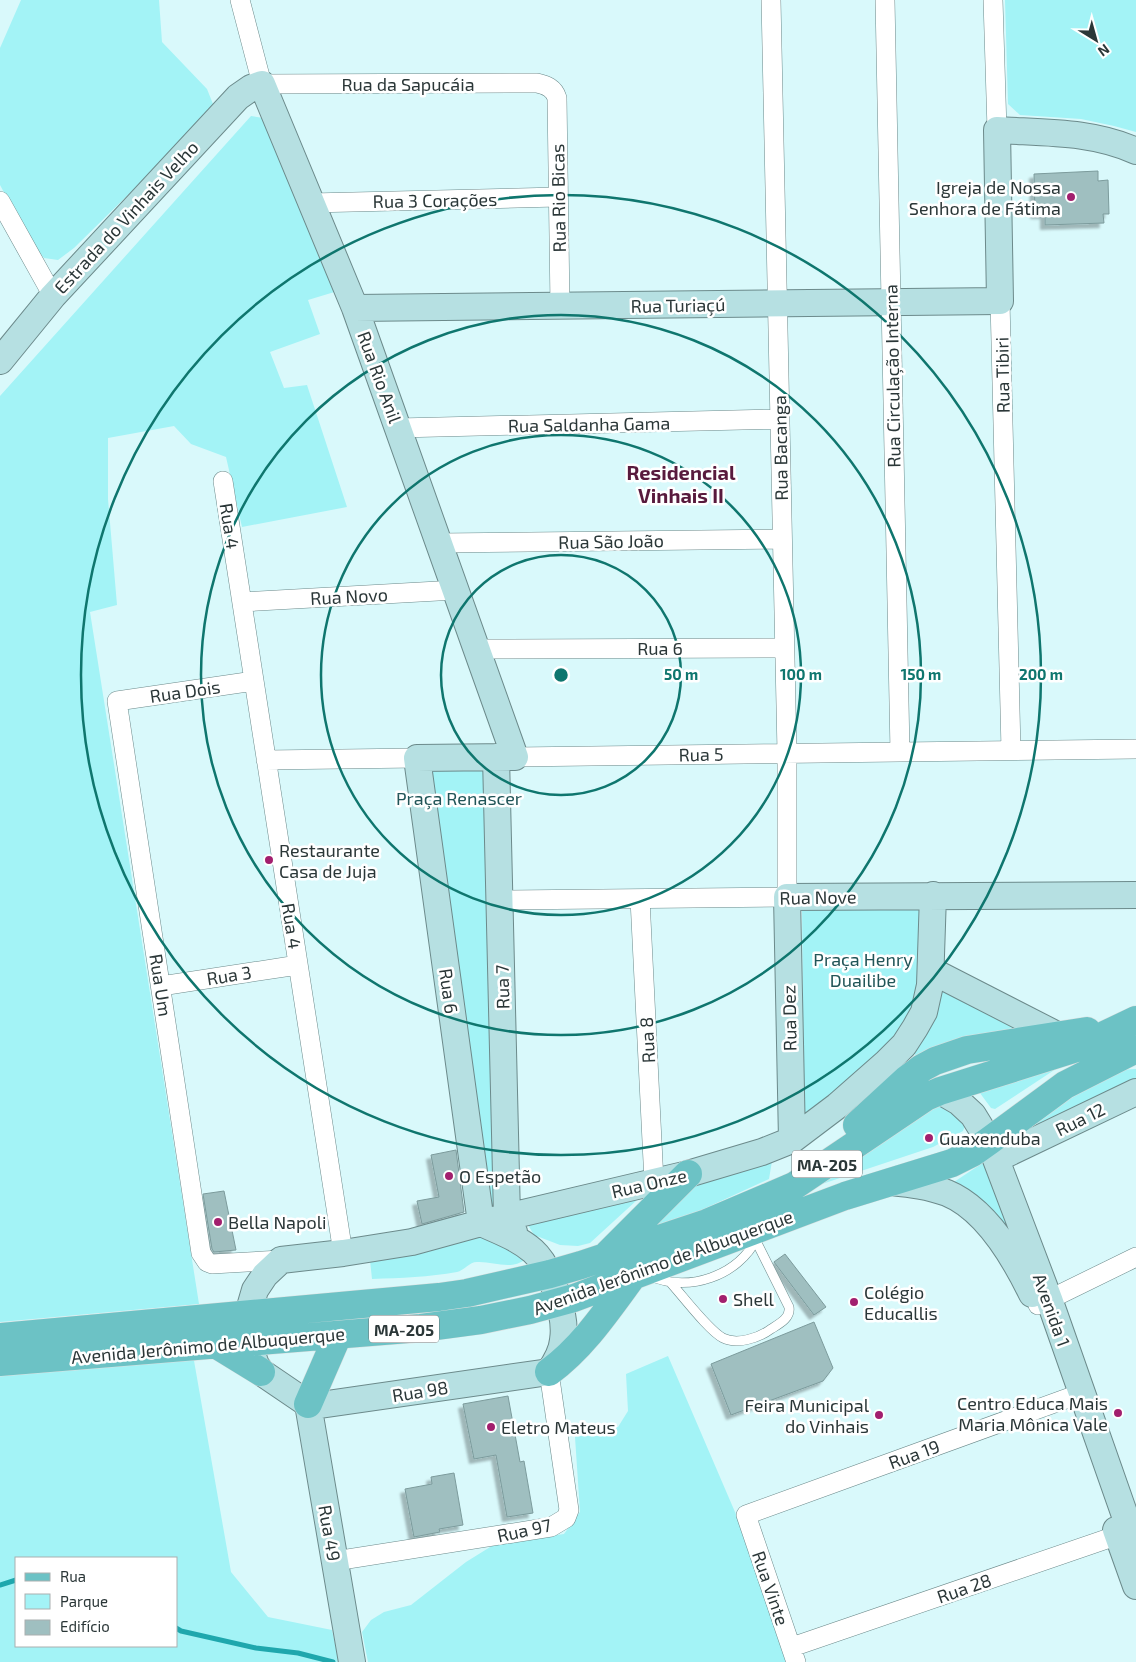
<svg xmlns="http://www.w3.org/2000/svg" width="1136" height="1662" viewBox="0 0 1136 1662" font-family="'Exo 2',sans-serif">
  <defs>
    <filter id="shadow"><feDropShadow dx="-4.5" dy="4.5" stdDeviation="1" flood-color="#0004"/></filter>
  </defs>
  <rect width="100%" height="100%" fill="#d9f9fb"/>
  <path fill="#a3f3f6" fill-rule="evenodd" d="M21 0H159L162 42 207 89 213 104 208 116 74 248 58 260 44 258 31 242 0 185V48Z
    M1005 0H1136V132L1114 126 1081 119 1020 115 1008 104Z
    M251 116 263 118 341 290 308 300 320 334 270 352 284 388 307 385 347 507 242 527 226 457 191 444 174 426 108 438V499L117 605 90 612 199 1304 0 1322V396Z
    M490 760 498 1209 490 1211 421 765Z
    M802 907H922L924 979 913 1012 876 1058 804 1122Z
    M944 985 1024 1029 919 1060 912 1050 938 1006Z
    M1068 1061 995 1109 991 1108 977 1089Z
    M1136 1069V1084L1005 1140 1009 1136 1115 1070Z
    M938 1106H947L966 1123 963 1131 933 1147 816 1186 916 1116Z
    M772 1161 769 1179 695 1213 644 1233 697 1181 754 1168Z
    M985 1163 1022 1248 983 1202 954 1182 981 1164Z
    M638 1197 637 1200 590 1243 578 1246 560 1245 534 1235 528 1225Z
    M479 1234 526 1259C511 1271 493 1261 477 1262 469 1262 465 1270 457 1272 429 1277 401 1278 372 1279L370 1260Z
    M193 1355 231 1572 268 1617 332 1630 339 1662H0V1370ZM16 1558H176V1646H16Z
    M668 1356 741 1526 786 1662H368L362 1632 371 1620 384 1612 411 1605 466 1562 495 1544 564 1534 580 1512 575 1437 618 1427 628 1411 626 1374Z"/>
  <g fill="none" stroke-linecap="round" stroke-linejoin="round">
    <path stroke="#1fa7ad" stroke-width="5" d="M0 1585 16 1580
      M176 1628 181 1631 256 1648 298 1653 333 1662"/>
  </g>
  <path fill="#9fbfc0" stroke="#7c9b9c" filter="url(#shadow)" d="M1098 171V181L1108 180 1109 214H1103L1104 223 1045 225V214H1035L1034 174Z
    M456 1150 464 1212 422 1224 417 1201 439 1197 431 1155Z
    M224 1191 236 1250 214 1252 212 1249 203 1194Z
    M785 1254 826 1307 814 1315 774 1262Z
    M814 1322 833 1368 823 1381 731 1415 711 1364Z
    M508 1396 520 1462 524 1461 533 1513 507 1517 496 1455 474 1459 463 1404Z
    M454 1473 463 1525 439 1529 440 1532 414 1537 405 1489 432 1484 431 1477Z"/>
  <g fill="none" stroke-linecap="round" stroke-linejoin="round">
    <g stroke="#6c8a8b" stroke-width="10">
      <path id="lane" d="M650 1276C689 1293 738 1276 757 1238
        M670 1282C682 1295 709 1331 723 1338 737 1345 759 1338 771 1329 779 1324 791 1318 789 1307L756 1241"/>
    </g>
    <g stroke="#6c8a8b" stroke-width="20">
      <path id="street" d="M240 0 262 84 537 83C546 85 554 88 557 98L560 306
        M885 0 900 752
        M993 0 997 130
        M0 201 53 296
        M311 203 558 197
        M1000 301 1011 750
        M398 428 780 419
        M223 481 343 1253
        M439 543 782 539
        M242 602 456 590
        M477 649 784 648
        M254 681 117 701 201 1253 207 1262 212 1264 281 1260
        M515 757 1136 749
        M266 760 417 758
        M640 899 654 1182
        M500 900 787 897V753L771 0
        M161 986 298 965
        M1038 1305 1136 1257
        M335 1561 551 1527 566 1518 569 1510 549 1372
        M792 1647 1130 1531
        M796 1662 746 1515 1082 1393"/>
    </g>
    <g stroke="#6c8a8b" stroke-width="28">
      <path id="secondary" d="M355 308 1000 301 997 130C1044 133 1092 131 1136 151
        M0 361 53 296 238 97 251 88 262 84 355 308 515 757 417 758 481 1223
        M496 757 507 1217 514 1232
        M932 971 1057 1035
        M940 1091 959 1102 973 1115 989 1141 1049 1299 1136 1547
        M792 1140 787 897 1136 895
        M996 1159 1136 1092
        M891 1182C910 1184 929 1186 947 1193 986 1209 1014 1257 1032 1294
        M481 1223C499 1231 518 1238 533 1251 551 1267 567 1316 563 1340 562 1352 556 1362 549 1372L320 1405 308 1404 261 1372 256 1365 248 1342V1314L255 1290 265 1275 281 1260 343 1253 412 1242 481 1223 688 1174 762 1152 792 1140 837 1106 887 1062 904 1045 915 1028 924 1012 930 985 933 895
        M308 1404 352 1662
        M1116 1530 1136 1586"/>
    </g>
    <g stroke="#dddfdf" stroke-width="29">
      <path id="primary" d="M857 1125 906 1080 922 1068 935 1061 967 1050 1087 1031
        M608 1254 688 1174
        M0 1337 439 1297 467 1293 550 1274 581 1265 707 1223 794 1186 926 1097 940 1091 1077 1048 1136 1020
        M217 1345 261 1372
        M0 1362 421 1328 481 1320 530 1310 574 1298 845 1196 952 1163 972 1153 989 1141 1065 1085 1136 1049
        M549 1372C583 1347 607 1311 632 1277
        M308 1404 338 1335"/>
    </g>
    <use href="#lane" stroke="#fff" stroke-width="9"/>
    <use href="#street" stroke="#fff" stroke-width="19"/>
    <use href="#secondary" stroke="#b6e0e2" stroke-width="26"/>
    <use href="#primary" stroke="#6cc2c5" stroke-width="28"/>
  </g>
  <g fill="none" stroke="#0f766e" stroke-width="2.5">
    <circle cx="561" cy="675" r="120"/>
    <circle cx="561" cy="675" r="240"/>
    <circle cx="561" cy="675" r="360"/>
    <circle cx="561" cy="675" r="480"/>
  </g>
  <g fill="#a21f6e" stroke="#fff" stroke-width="2">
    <circle cx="1071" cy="197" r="5"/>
    <circle cx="269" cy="860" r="5"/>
    <circle cx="929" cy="1138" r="5"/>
    <circle cx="449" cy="1176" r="5"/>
    <circle cx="218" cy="1222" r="5"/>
    <circle cx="723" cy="1299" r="5"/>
    <circle cx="854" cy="1302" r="5"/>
    <circle cx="1118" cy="1413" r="5"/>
    <circle cx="879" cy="1415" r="5"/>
    <circle cx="491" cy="1427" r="5"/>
  </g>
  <g text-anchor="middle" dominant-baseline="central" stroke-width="5" stroke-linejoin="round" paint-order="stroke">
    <g fill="#fff" stroke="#6b7374" stroke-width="1">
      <rect x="792" y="1150.5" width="70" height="27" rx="4"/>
      <rect x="369" y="1315.5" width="70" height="27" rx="4"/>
    </g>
    <g font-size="16" font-weight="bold" fill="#2b3738">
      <text x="827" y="1164">MA-205</text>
      <text x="404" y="1329">MA-205</text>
    </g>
    <g font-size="18" fill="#2b3738" stroke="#fff">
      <text x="408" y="84">Rua da Sapucáia</text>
      <text transform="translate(558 198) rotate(-91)">Rua Rio Bicas</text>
      <text transform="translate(435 200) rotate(-1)">Rua 3 Corações</text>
      <text transform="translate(126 217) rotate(-47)">Estrada do Vinhais Velho</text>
      <text transform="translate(678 305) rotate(-1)">Rua Turiaçú</text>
      <text transform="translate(1002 375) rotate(-91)">Rua Tibiri</text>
      <text transform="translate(892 376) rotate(-91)">Rua Circulação Interna</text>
      <text transform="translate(380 377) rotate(70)">Rua Rio Anil</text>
      <text transform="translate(589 424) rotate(-1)">Rua Saldanha Gama</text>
      <text transform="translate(780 448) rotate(-91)">Rua Bacanga</text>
      <text transform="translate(230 526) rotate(81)">Rua 4</text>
      <text transform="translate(611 541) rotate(-1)">Rua São João</text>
      <text transform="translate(349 596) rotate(-3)">Rua Novo</text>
      <text x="660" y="648">Rua 6</text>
      <text transform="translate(185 691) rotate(-8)">Rua Dois</text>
      <text transform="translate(701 754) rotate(-1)">Rua 5</text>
      <text transform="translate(818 897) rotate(-1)">Rua Nove</text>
      <text transform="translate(292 926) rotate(81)">Rua 4</text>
      <text transform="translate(229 975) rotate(-9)">Rua 3</text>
      <text transform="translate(161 985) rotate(81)">Rua Um</text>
      <text transform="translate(502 987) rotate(-91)">Rua 7</text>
      <text transform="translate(449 991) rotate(82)">Rua 6</text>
      <text transform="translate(789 1018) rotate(-91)">Rua Dez</text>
      <text transform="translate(647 1040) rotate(-93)">Rua 8</text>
      <text transform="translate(1080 1119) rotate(-26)">Rua 12</text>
      <text transform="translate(649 1183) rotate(-13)">Rua Onze</text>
      <text transform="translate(663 1262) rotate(-20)">Avenida Jerônimo de Albuquerque</text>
      <text transform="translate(1052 1310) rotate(70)">Avenida 1</text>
      <text transform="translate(208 1345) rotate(-5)">Avenida Jerônimo de Albuquerque</text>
      <text transform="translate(420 1391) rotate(-9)">Rua 98</text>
      <text transform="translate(914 1454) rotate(-20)">Rua 19</text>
      <text transform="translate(524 1530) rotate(-12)">Rua 97</text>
      <text transform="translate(330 1533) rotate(80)">Rua 49</text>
      <text transform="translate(771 1588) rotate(71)">Rua Vinte</text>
      <text transform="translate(964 1588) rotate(-19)">Rua 28</text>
    </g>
    <g font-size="18" fill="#2b3738" stroke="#fff" text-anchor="start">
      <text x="1061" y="187" text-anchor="end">Igreja de Nossa<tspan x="1061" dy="21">Senhora de Fátima</tspan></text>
      <text x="279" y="850">Restaurante<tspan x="279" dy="21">Casa de Juja</tspan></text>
      <text x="939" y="1138">Guaxenduba</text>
      <text x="459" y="1176">O Espetão</text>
      <text x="228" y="1222">Bella Napoli</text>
      <text x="864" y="1292">Colégio<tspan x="864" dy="21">Educallis</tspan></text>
      <text x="733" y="1299">Shell</text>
      <text x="1108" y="1403" text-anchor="end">Centro Educa Mais<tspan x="1108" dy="21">Maria Mônica Vale</tspan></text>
      <text x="869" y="1405" text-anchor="end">Feira Municipal<tspan x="869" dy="21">do Vinhais</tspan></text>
      <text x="501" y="1427">Eletro Mateus</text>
    </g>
    <g font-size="18" fill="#215558" stroke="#fff">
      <text x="459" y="798">Praça Renascer</text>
      <text x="863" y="959">Praça Henry<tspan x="863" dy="21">Duailibe</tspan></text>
    </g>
    <g font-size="20" font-weight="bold" fill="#581a3d" stroke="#fff">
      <text x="681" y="472">Residencial<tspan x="681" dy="23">Vinhais II</tspan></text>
    </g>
  </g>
  <circle cx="561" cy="675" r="8" fill="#0f766e" stroke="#fff" stroke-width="2.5"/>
  <g font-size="15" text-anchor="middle" font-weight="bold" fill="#0f766e" stroke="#fff" stroke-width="5" stroke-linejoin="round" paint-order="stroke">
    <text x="681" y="680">50 m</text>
    <text x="801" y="680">100 m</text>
    <text x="921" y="680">150 m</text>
    <text x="1041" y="680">200 m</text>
  </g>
  <rect x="15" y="1557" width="162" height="90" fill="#ffffff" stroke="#aaafaf"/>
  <rect x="25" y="1573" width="25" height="8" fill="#6cc2c5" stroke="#aaafaf"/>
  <text x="60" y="1582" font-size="15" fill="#2b3738">Rua</text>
  <rect x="25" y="1594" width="25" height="15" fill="#a3f3f6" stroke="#aaafaf"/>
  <text x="60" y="1607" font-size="15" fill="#2b3738">Parque</text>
  <rect x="25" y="1620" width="25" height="15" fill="#9fbfc0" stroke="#aaafaf"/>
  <text x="60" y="1632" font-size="15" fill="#2b3738">Edifício</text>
  <g transform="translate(1096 40) rotate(143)" stroke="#ffffff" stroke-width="4" paint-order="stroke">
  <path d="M0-4L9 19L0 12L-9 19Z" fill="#2b3738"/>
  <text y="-8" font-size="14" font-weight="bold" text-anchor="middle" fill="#2b3738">N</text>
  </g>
</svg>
